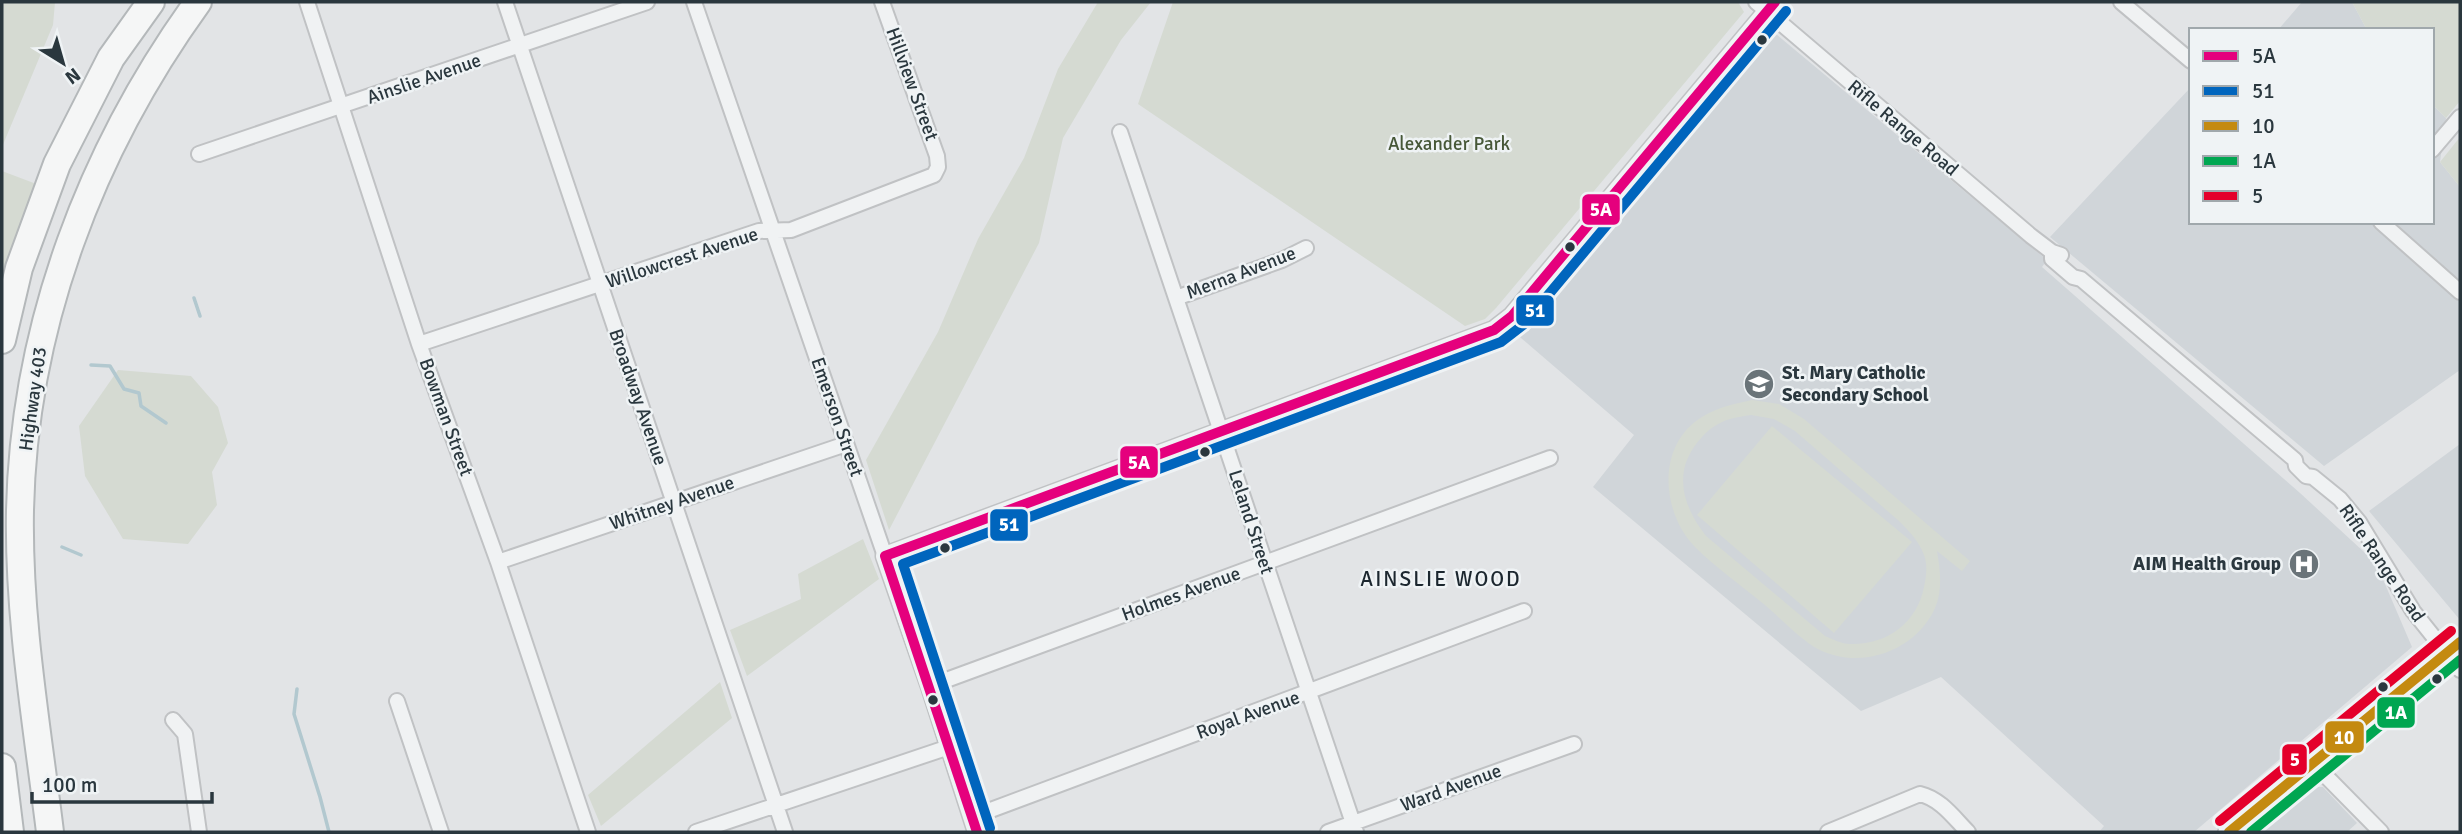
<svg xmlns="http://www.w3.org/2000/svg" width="2462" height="834" viewBox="0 0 2462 834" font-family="Signika,sans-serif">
  <rect width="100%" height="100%" fill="#e2e4e6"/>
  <path fill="#d0d5d9" d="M2302 2H2352L2367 30H2278Z
    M1776 34 2047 260 2042 267 2300 493 2376 563 2412 647 2194 832H2099L2104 826 1941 677 1861 711 1593 487 1634 435 1514 332 1527 322 1769 37Z
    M2191 87V222H2432V104L2446 118 2440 162 2460 187V370L2324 466 2050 237Z
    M2460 444V620L2369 511Z
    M2317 787H2323L2357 823 2347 832H2262Z"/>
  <path fill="#d5dad2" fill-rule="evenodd" d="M2 2H55L53 25 2 147Z
    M1098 2H1151L1121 40 1063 138 1039 243 889 530 866 460 938 332 978 239 1024 158 1058 69Z
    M1173 2H1738L1744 12 1496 308 1485 319 1465 326 1138 104Z
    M2352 2H2460V101L2446 118 2432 104V30H2367Z
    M2460 137V187L2440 162Z
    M2 171 39 185 2 298Z
    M118 370 191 376 218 407 228 443 212 472 217 505 188 544 123 539 85 476 79 426Z
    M1752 400 1779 404 1804 419 1970 561 1962 571 1937 551C1940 569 1943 590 1935 608 1916 651 1860 671 1818 649 1802 641 1779 617 1765 605 1742 586 1716 568 1695 547 1661 512 1656 445 1702 417 1718 407 1734 404 1752 400ZM1751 415 1774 419 1795 431 1899 521C1909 531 1919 541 1924 555 1928 565 1926 578 1924 587 1917 623 1887 645 1850 644 1842 644 1832 639 1825 636L1706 536C1681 504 1672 469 1702 437 1709 429 1719 422 1730 419 1737 417 1744 416 1751 415Z
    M1772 426 1912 542 1834 633 1697 515Z
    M863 539 879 579 747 676 730 630 801 599 798 574Z
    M720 682 732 718 601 826 588 795Z"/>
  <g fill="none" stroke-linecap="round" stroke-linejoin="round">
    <path stroke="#b2c8cf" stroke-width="3.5" d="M194 298 200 316
      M91 365 110 366 124 389 139 393 141 406 166 423
      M62 547 81 555
      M297 689 294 714 320 797 329 832"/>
    <g stroke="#c0c2c4" stroke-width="18">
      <path id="minor" d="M307 2 419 344 498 562 588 832
        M505 2 785 832
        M694 2 885 556
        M1756 2 2031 236 2052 252 2061 255
        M2121 2 2191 61
        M1120 132 1356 832
        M2432 150 2460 117
        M199 154 647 2
        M2381 222 2460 292
        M2052 252V259L2073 277 2081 279 2295 460 2296 466 2306 476 2313 477 2340 499 2359 522 2413 611 2460 670
        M1176 298 1282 260 1306 248
        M419 344 759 231 791 230 934 175 938 167 937 156 882 2
        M498 562 846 444
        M930 686 1550 458
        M397 701 441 832
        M173 720 185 734 199 832
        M2313 763 2381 832
        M972 817 1524 611
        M696 832 949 747
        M1328 832 1574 744
        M1828 832 1920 794C1941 799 1954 818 1968 832"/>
    </g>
    <g stroke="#c0c2c4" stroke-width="21">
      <path id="tertiary" d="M977 832 930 686 885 556 1494 330 1512 316 1775 2"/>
    </g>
    <g stroke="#c0c2c4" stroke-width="24">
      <path id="secondary" d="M2229 832 2460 642"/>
    </g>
    <g stroke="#b4b8ba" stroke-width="30">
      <path id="motorway" d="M2 340 19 268 57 164 111 58 151 2
        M2 767 10 832
        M50 832C37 726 18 618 20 510 24 326 91 150 198 2"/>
    </g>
    <use href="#minor" stroke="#f0f2f3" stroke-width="14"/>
    <use href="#tertiary" stroke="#f0f2f3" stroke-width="18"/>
    <use href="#secondary" stroke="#f5f6f6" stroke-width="21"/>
    <use href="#motorway" stroke="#f5f6f6" stroke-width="26"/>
    <g stroke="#eff3f5" stroke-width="16">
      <path id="bus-1" d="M885 556 1494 330 1512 316 1775 2
        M885 556 977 832"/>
    </g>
    <g stroke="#eff3f5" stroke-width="16">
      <path id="bus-2" d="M990 828 903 564 1501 342 1523 325 1786 11"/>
    </g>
    <g stroke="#eff3f5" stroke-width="16">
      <path id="bus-3" d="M2229 832 2460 642"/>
    </g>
    <g stroke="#eff3f5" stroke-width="16">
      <path id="bus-4" d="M2251 832 2460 660"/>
    </g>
    <g stroke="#eff3f5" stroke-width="16">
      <path id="bus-5" d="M2220 821 2451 631"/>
    </g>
    <use href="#bus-1" stroke="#e5007d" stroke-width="10"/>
    <use href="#bus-2" stroke="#0065bd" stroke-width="10"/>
    <use href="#bus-3" stroke="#c48a10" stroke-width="10"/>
    <use href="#bus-4" stroke="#00a651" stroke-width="10"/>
    <use href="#bus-5" stroke="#e4002b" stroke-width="10"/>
  </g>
  <defs>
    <g id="school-disc" transform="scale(1.575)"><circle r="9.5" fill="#6a7479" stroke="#eff3f5"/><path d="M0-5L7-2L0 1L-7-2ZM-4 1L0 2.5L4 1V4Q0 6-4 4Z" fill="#fff"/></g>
    <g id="hospital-disc" transform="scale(1.575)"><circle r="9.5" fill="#6a7479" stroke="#eff3f5"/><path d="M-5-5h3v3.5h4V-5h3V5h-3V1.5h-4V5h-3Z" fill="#fff"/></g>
  </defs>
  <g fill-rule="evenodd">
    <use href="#school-disc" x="1759" y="384"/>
    <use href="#hospital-disc" x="2304" y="564"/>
  </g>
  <g fill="#2a373e" stroke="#eff3f5" stroke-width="2.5">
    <circle cx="1762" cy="40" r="6"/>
    <circle cx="1570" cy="247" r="6"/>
    <circle cx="1205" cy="452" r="6"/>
    <circle cx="945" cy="548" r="6"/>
    <circle cx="2437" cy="679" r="6"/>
    <circle cx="2383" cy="687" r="6"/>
    <circle cx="933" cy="700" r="6"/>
  </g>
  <g text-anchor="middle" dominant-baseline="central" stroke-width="5" stroke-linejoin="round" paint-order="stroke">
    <g font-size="19" fill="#2a373e" stroke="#eff3f5">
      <text transform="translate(424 79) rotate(-19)">Ainslie Avenue</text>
      <text transform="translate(912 84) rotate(70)">Hillview Street</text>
      <text transform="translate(1903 128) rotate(40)">Rifle Range Road</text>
      <text transform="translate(682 258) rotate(-18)">Willowcrest Avenue</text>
      <text transform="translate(1241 273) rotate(-21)">Merna Avenue</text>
      <text transform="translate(638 397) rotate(71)">Broadway Avenue</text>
      <text transform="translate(33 399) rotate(-82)">Highway 403</text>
      <text transform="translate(446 417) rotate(70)">Bowman Street</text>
      <text transform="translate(837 417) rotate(71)">Emerson Street</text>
      <text transform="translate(672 503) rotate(-19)">Whitney Avenue</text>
      <text transform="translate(1251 522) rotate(72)">Leland Street</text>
      <text transform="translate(2382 563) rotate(56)">Rifle Range Road</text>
      <text transform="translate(1181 594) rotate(-20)">Holmes Avenue</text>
      <text transform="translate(1248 715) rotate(-20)">Royal Avenue</text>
      <text transform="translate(1451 788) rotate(-20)">Ward Avenue</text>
    </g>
    <g font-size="19" fill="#475838" stroke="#eff3f5">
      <text x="1449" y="144">Alexander Park</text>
    </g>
    <g font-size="19" font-weight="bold" fill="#2a373e" stroke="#eff3f5" text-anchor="start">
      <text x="1782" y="373">St. Mary Catholic<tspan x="1782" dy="22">Secondary School</tspan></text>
      <text x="2281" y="564" text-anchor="end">AIM Health Group</text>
    </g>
    <g font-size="21" letter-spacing="2" fill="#1c272f" stroke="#eff3f5">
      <text x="1441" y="579">AINSLIE WOOD</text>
    </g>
  </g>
  <g stroke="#eff3f5" stroke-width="2.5">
    <rect x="1581" y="193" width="40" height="33" rx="7" fill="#e5007d"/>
    <rect x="1515" y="294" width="40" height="33" rx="7" fill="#0065bd"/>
    <rect x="1119" y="445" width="40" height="34" rx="7" fill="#e5007d"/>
    <rect x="989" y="508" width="40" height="34" rx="7" fill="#0065bd"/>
    <rect x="2376" y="696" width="40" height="33" rx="7" fill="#00a651"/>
    <rect x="2324" y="720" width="41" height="34" rx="7" fill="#c48a10"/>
    <rect x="2281" y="743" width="27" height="33" rx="7" fill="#e4002b"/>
  </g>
  <g font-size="19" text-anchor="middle" font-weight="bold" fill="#fff">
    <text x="1601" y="216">5A</text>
    <text x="1535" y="317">51</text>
    <text x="1139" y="469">5A</text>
    <text x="1009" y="531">51</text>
    <text x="2396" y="719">1A</text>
    <text x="2344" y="744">10</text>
    <text x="2295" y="766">5</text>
  </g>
  <rect width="2462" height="834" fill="none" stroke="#2a373e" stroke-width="7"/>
  <rect x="2189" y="28" width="245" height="196" fill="#eff3f5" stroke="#a0a8ac" stroke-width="2"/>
  <rect x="2203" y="51" width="35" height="10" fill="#e5007d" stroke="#a0a8ac" stroke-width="2"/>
  <text x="2252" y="63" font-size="21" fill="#2a373e">5A</text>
  <rect x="2203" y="86" width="35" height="10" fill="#0065bd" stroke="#a0a8ac" stroke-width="2"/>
  <text x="2252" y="98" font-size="21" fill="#2a373e">51</text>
  <rect x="2203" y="121" width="35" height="10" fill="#c48a10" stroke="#a0a8ac" stroke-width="2"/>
  <text x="2252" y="133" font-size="21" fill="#2a373e">10</text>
  <rect x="2203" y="156" width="35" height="10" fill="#00a651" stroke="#a0a8ac" stroke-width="2"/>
  <text x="2252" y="168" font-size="21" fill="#2a373e">1A</text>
  <rect x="2203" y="191" width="35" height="10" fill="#e4002b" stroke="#a0a8ac" stroke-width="2"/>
  <text x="2252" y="203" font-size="21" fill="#2a373e">5</text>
  <g transform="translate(63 63) rotate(143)" stroke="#eff3f5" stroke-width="5" paint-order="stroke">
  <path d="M0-5L12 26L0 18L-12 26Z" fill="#2a373e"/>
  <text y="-10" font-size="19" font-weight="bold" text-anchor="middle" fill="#2a373e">N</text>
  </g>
  <path d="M32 792v10h180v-10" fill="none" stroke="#2a373e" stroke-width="3.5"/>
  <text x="42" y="792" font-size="21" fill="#2a373e" stroke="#eff3f5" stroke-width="5" paint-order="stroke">100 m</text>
</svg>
